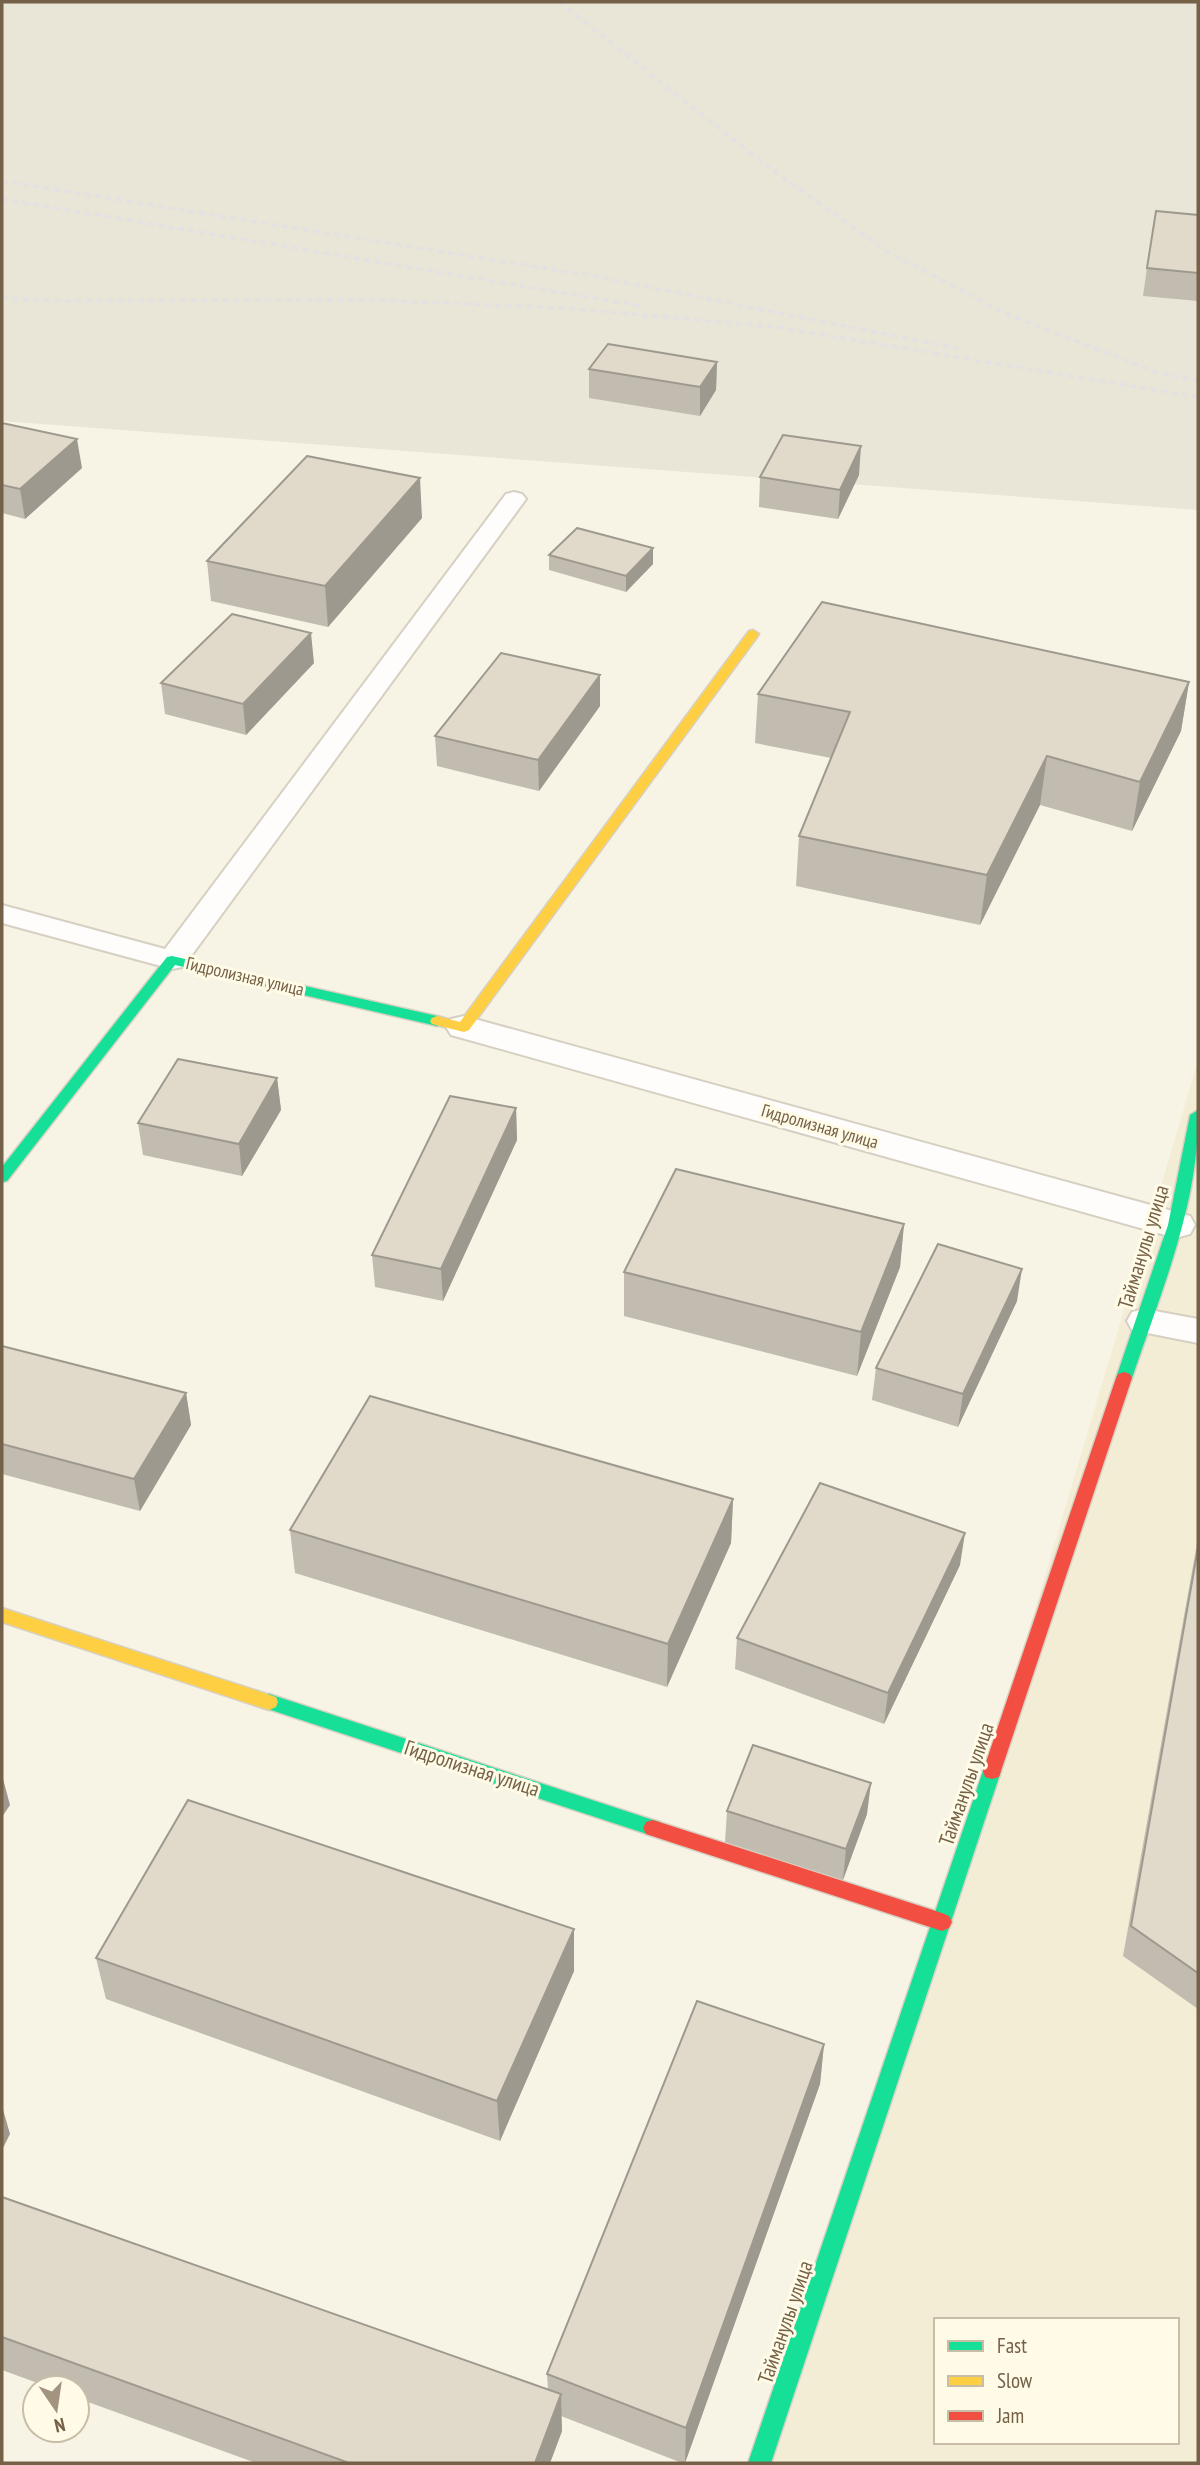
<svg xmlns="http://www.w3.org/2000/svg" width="1200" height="2465" viewBox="0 0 1200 2465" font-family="'PT Sans Narrow',sans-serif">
  <rect width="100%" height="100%" fill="#f7f4e6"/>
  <path fill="#f3edd6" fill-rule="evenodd" d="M1198 1061V2463H759L942 1922ZM936 2320H1177V2442H936Z"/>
  <path fill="#e9e5d7" d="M2 2H1198V510L2 421Z"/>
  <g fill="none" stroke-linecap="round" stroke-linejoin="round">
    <g stroke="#d6d0c2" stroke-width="4">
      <path id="lane" d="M514 492 522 494 526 499 183 967 172 969 2 923V905L165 949 506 494Z
        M1144 1309 1198 1319V1343L1132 1330 1127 1321 1132 1312Z"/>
    </g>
    <g stroke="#d6d0c2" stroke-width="4">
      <path id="street" d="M464 1016 1176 1212 1190 1216 1195 1225 1190 1234 1176 1238 451 1035 446 1027 451 1019Z"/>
    </g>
    <g stroke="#d7d1c3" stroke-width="3">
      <path id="fast" d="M172 956 437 1016 444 1021 437 1026 175 965 7 1181 2 1182V1167L167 957Z
        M1198 1110C1200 1202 1161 1292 1132 1378L1130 1382H1118L1116 1378 1168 1225 1190 1115Z
        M269 1694 653 1820 660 1822 663 1828 660 1834 653 1836 262 1707 260 1702 262 1697Z
        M992 1763 999 1765 1001 1771 771 2463H748L983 1771 985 1765Z"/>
    </g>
    <g stroke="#d7d1c3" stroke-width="3">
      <path id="slow" d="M753 630 759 634 757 637 469 1030 464 1032 432 1024 430 1021 432 1018 437 1016 460 1022 749 631Z
        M2 1608 276 1697 278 1702 276 1707 269 1710 2 1622Z"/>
    </g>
    <g stroke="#d7d1c3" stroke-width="3">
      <path id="jam" d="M1124 1372 1130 1374 1132 1378 999 1777 992 1779 985 1777 983 1771 1116 1378 1118 1374Z
        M653 1820 942 1913 949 1916 952 1922 949 1928 942 1931 646 1834 643 1828 646 1822Z"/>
    </g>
    <use href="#lane" fill="#fefdfb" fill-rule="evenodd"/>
    <use href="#street" fill="#fefdfb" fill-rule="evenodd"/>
    <use href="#fast" fill="#16e098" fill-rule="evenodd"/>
    <use href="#slow" fill="#ffcf43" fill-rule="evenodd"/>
    <use href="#jam" fill="#f24e42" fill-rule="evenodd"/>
    <path stroke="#e5e1e3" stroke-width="3.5" stroke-dasharray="6 4.5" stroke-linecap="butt" d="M559 2 775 172 888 252 1007 314 1156 372 1198 381
      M1195 2 1198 5
      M2 181 587 275 957 348
      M2 199 641 306
      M2 298 52 301 370 300 564 308 776 327 1198 397"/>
  </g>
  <path fill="#c2bbaf" d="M1198 215V301L1143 296 1147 268Z
    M717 362 716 390 700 416 589 398V369Z
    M2 423 82 468 25 519 2 513Z
    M859 475 838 519 759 507 760 477Z
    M422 518 328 627 211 601 207 561Z
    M549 555 653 564 626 592 549 570Z
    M314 663 246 735 165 714 161 683Z
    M1189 682 1181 731 1132 831 1040 805 980 925 796 886 799 836 831 758 755 743 758 694Z
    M600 706 539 791 437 766 435 736Z
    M277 1078 281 1110 242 1176 143 1155 138 1123Z
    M516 1108 517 1140 443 1301 375 1287 372 1255Z
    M904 1224 900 1267 857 1376 624 1316V1272Z
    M1017 1301 958 1427 872 1400 876 1368Z
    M2 1346 186 1393 191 1425 140 1511 2 1474Z
    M733 1499 731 1543 667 1687 295 1573 290 1530Z
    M1198 1538V2009L1123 1956Z
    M960 1565 884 1724 735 1669 737 1638Z
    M727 1811 867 1814 843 1880 725 1842Z
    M574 1929V1971L500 2141 106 1999 96 1958Z
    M824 2044 820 2084 685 2463H682L561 2416 562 2431 550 2463H256L77 2398V2388H51L2 2370V2197L548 2389 547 2374Z"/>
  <path fill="#9e998e" d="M717 362 716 390 700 416V387Z
    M77 439 82 468 25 519 20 489Z
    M861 446 859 475 838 519 840 490Z
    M420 478 422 518 328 627 325 586Z
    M653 548V564L626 592V576Z
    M311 633 314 663 246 735 243 704Z
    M600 675V706L539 791 538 760Z
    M1189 682 1181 731 1132 831 1140 782Z
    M1047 756 1040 805 980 925 987 875Z
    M277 1078 281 1110 242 1176 239 1144Z
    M516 1108 517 1140 443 1301 441 1269Z
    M904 1224 900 1267 857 1376 861 1332Z
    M1022 1269 1017 1301 958 1427 963 1394Z
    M186 1393 191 1425 140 1511 134 1479Z
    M733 1499 731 1543 667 1687 668 1644Z
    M965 1533 960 1565 884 1724 888 1693Z
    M2 1775 10 1805 2 1817Z
    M871 1783 867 1814 843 1880 846 1849Z
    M574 1929V1971L500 2141 497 2101Z
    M824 2044 820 2084 685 2463 686 2428Z
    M2 2106 10 2134 2 2150Z
    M561 2394 562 2431 550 2463H535Z"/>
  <path fill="#e1dacb" stroke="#9e998e" stroke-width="2" d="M1156 211 1198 215V273L1147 268Z
    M608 344 717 362 700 387 589 369Z
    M2 423 77 439 20 489 2 485Z
    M783 435 861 446 840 490 760 477Z
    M307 456 420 478 325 586 207 561Z
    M577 528 653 548 626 576 549 555Z
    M822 602 1189 682 1140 782 1047 756 987 875 799 836 850 712 758 694Z
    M232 614 311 633 243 704 161 683Z
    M501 653 600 675 538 760 435 736Z
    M178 1059 277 1078 239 1144 138 1123Z
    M450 1096 516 1108 441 1269 372 1255Z
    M676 1169 904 1224 861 1332 624 1272Z
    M938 1244 1022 1269 963 1394 876 1368Z
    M2 1346 186 1393 134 1479 2 1444Z
    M370 1396 733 1499 668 1644 290 1530Z
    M820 1483 965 1533 888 1693 737 1638Z
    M1198 1548V1973L1131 1926Z
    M753 1745 871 1783 846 1849 727 1811Z
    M188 1800 574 1929 497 2101 96 1958Z
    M697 2001 824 2044 686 2428 547 2374Z
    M2 2197 561 2394 535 2463H349L2 2337Z"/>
  <g text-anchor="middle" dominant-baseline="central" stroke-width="6" stroke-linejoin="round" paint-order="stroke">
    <g font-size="18" fill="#756147" stroke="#fffbe7">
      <text transform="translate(245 976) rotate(13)">Гидролизная улица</text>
      <text transform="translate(820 1126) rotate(16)">Гидролизная улица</text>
    </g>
    <g font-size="21" fill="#756147" stroke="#fffbe7">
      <text transform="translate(1143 1247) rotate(-73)">Тайманулы улица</text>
      <text transform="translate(472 1768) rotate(18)">Гидролизная улица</text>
      <text transform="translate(966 1784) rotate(-71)">Тайманулы улица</text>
      <text transform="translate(785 2322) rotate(-71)">Тайманулы улица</text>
    </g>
  </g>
  <rect width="1200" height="2465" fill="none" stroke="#756147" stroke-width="7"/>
  <rect x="934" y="2318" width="245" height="126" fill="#fffbe7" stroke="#c8bda7" stroke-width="2"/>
  <rect x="948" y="2341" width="35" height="10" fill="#16e098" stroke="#c8bda7" stroke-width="2"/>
  <text x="997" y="2353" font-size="21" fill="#756147">Fast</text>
  <rect x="948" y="2376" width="35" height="10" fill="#ffcf43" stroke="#c8bda7" stroke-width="2"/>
  <text x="997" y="2388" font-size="21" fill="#756147">Slow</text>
  <rect x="948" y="2411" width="35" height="10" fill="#f24e42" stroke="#c8bda7" stroke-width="2"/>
  <text x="997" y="2423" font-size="21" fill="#756147">Jam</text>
  <g transform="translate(56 2409) rotate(167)"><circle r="33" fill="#fffbe7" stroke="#c8bda7" stroke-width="2"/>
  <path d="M0-5L12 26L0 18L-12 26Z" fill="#a2947f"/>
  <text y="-10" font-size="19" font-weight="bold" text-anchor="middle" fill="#756147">N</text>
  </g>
</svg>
